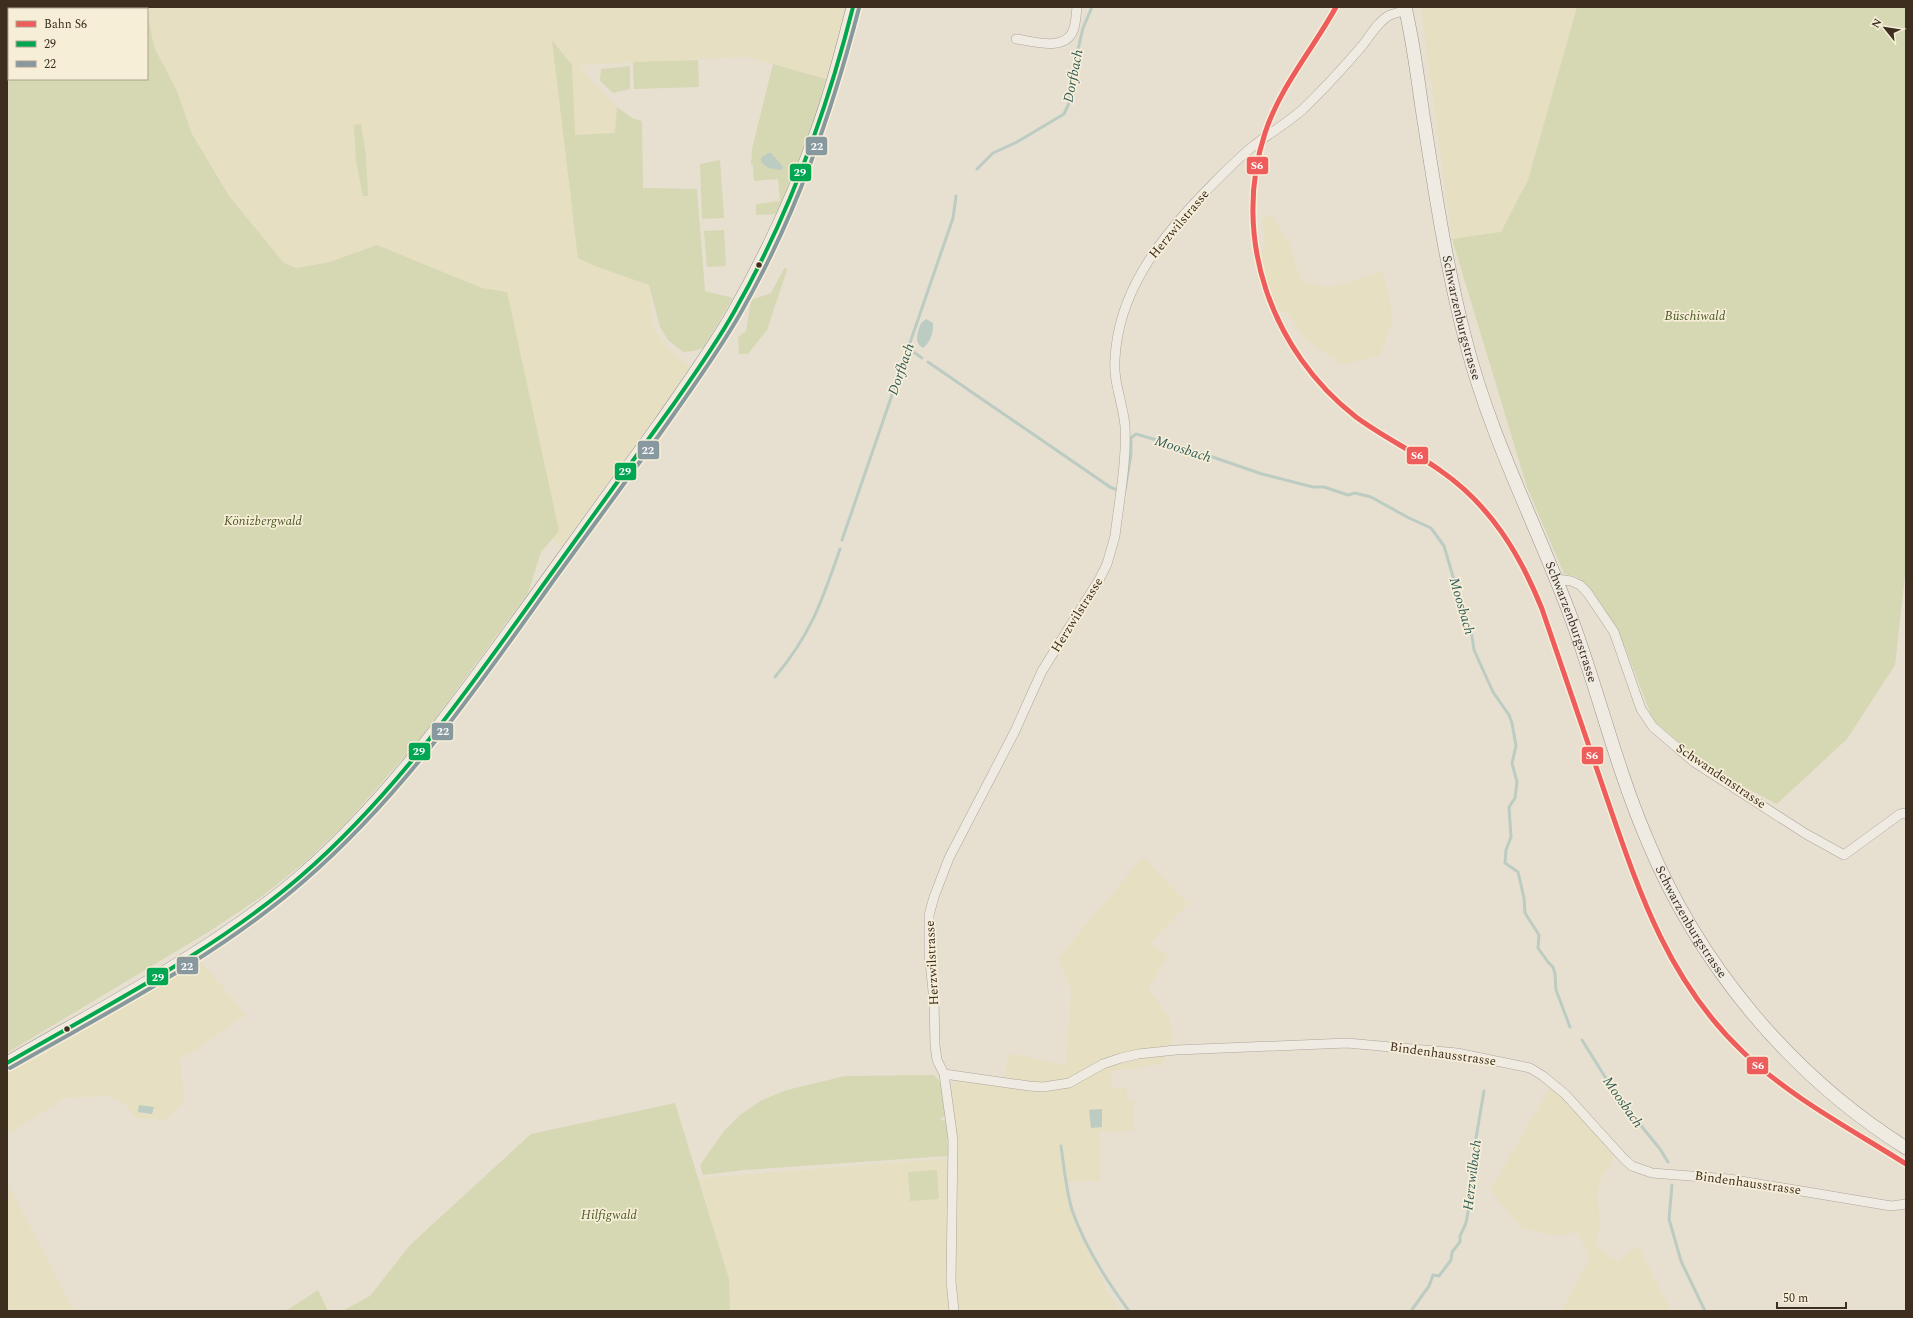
<svg xmlns="http://www.w3.org/2000/svg" width="1913" height="1318" viewBox="0 0 1913 1318" font-family="Spectral,serif">
  <rect width="100%" height="100%" fill="#e7e0d1"/>
  <path fill="#e6dfc2" d="M146 7H853L833 80 746 57 579 65 590 79 617 107 615 133 574 135 572 65 552 41 595 266 649 285 653 326 666 346 691 368 562 546 551 538 507 292 482 288 377 245 330 262 296 268 284 263 229 196 192 134 177 91 154 47Z
    M1421 7H1577L1528 180 1501 232 1452 239Z
    M1272 214 1289 243 1300 278 1307 283 1328 287 1345 284 1383 270 1393 318 1380 356 1342 364 1305 339 1287 312 1276 311 1267 288 1260 256 1265 244 1262 219Z
    M1143 857 1188 904 1150 943 1168 955 1148 989 1168 1015 1173 1037 1162 1064 1112 1071V1089L1127 1087V1101L1134 1100V1131L1099 1132 1100 1181 1066 1182 1067 1191 1088 1249 1108 1293 1121 1311H730L729 1279 699 1178 955 1158 949 1091 958 1078 1003 1083 1009 1053 1066 1065 1071 990 1058 958Z
    M199 959 246 1015 180 1060 185 1101 165 1120 136 1118 122 1101 106 1096 65 1098 7 1135V1072Z
    M1553 1083 1615 1150 1612 1163 1601 1179 1597 1193 1600 1222 1596 1246 1618 1262 1638 1245 1671 1311H1561L1590 1259 1577 1232 1562 1236 1523 1229 1490 1190Z
    M7 1182 74 1311H7Z"/>
  <path fill="#d6d7b3" d="M7 7H146L147 9H9V79H147V10L154 47 177 91 192 134 229 196 284 263 296 268 330 262 377 245 482 288 507 292 559 531 541 552 528 593 421 738 345 824 305 862 261 897 210 931 7 1053Z
    M1577 7H1906V568L1895 665 1847 739 1777 804 1713 771 1653 720 1625 647 1609 617 1577 577 1564 574 1527 487 1452 239 1501 232 1528 180Z
    M552 40 572 65 575 135 615 133 617 107 632 118 642 121 643 188 697 189 705 291 733 298 704 347 694 351 683 352 668 340 660 327 649 285 595 266 578 258Z
    M698 60 699 87 634 89 633 62Z
    M773 64 826 79 811 132 777 214 756 215V204L780 201 778 179 754 181 753 165H751L752 149Z
    M630 66V89L613 93 600 81 601 69Z
    M361 124 366 156 368 196H363L356 161 354 125Z
    M720 160 724 218 702 219 700 164Z
    M724 230 726 266 707 267 704 231Z
    M785 267 787 270 767 330 748 354H739L738 337 746 331 751 300 771 293Z
    M934 1075 941 1083 946 1116 939 1119 947 1122 948 1156 745 1170 703 1175 700 1165 724 1131 740 1115 762 1100 787 1090 845 1076Z
    M675 1103 729 1279 730 1311H342L370 1296 410 1245 531 1134Z
    M937 1170 939 1199 910 1201 908 1172Z
    M318 1290 328 1311H286Z"/>
  <path fill="#bcccc2" d="M768 153H771L783 167 782 170 768 168 761 162V158Z
    M926 319 933 323C934 332 930 343 923 348 913 343 918 331 921 323Z
    M139 1105 154 1107 152 1114 138 1112Z
    M1102 1109V1127L1091 1128 1089 1110Z"/>
  <g fill="none" stroke-linecap="round" stroke-linejoin="round">
    <path stroke="#bcccc2" stroke-width="3" d="M977 169 993 153 1017 142 1064 114 1070 101 1069 88 1083 28 1092 7
      M908 348 922 358
      M928 362 1110 487 1117 490
      M1125 490 1131 454V438L1136 434 1201 453 1262 474 1313 487H1324L1348 495 1355 493 1371 497 1409 518 1431 528 1444 546 1467 624 1472 636 1474 650 1493 692 1509 715 1512 723 1516 746 1512 763 1517 782 1515 798 1509 807 1511 837 1506 850 1505 863 1518 872 1524 898 1525 913 1539 935 1538 948 1548 962 1553 967 1555 974 1556 990 1570 1027
      M842 540 953 218 956 196
      M775 677C811 634 822 601 840 549
      M1582 1040 1617 1096 1660 1149 1668 1162
      M1061 1146C1064 1167 1066 1189 1072 1210 1085 1247 1106 1280 1129 1311
      M1672 1185 1669 1219 1681 1261 1705 1311
      M1411 1311 1429 1286 1433 1275 1439 1276 1451 1260 1452 1252 1460 1242V1236L1466 1223 1470 1201 1475 1144 1484 1091"/>
    <g stroke="#ada599" stroke-width="10">
      <path id="street" d="M1016 39C1032 41 1064 52 1073 31 1076 24 1076 15 1077 7
        M1556 579 1571 581 1580 585 1587 592 1614 632 1641 709 1653 727 1694 762 1806 834 1844 855 1900 814 1906 813
        M944 1074 1029 1086 1043 1087 1069 1083 1103 1064 1121 1058 1138 1054 1176 1050 1347 1043 1457 1053 1530 1068 1543 1076 1565 1094 1624 1159 1632 1166 1652 1173 1729 1179 1891 1206 1906 1204
        M954 1311 951 1281 953 1140 944 1074 937 1060 935 1045 934 1001 929 952V915L934 897 949 858 1015 731 1042 671 1099 580 1107 564 1115 536C1119 501 1127 461 1125 426 1123 403 1113 382 1115 359 1118 293 1159 240 1203 194 1219 178 1235 161 1252 147 1268 134 1286 124 1302 110 1323 90 1343 68 1362 46 1370 36 1378 21 1390 15 1395 13 1401 12 1406 10"/>
    </g>
    <g stroke="#9c958a" stroke-width="14">
      <g id="secondary">
        <path id="s1" d="M1405 7C1413 40 1417 74 1422 108 1434 185 1446 267 1466 342 1490 436 1535 522 1569 612 1597 686 1615 764 1646 837 1698 964 1790 1075 1906 1148"/>
        <path d="M7 1063C105 1006 215 950 301 876 392 797 463 695 534 598 576 539 619 481 661 422 686 386 712 350 734 312 766 255 794 196 816 134 831 93 842 50 853 7"/>
      </g>
    </g>
    <use href="#street" stroke="#efebe3" stroke-width="9"/>
    <use href="#secondary" stroke="#efebe3" stroke-width="13"/>
    <g stroke="#f7eed8" stroke-width="7">
      <path id="bus-1" d="M7 1063C107 1005 213 952 301 876 398 792 472 684 546 581 588 522 631 464 673 405 694 375 716 344 734 312 789 216 826 114 853 7"/>
    </g>
    <g stroke="#f7eed8" stroke-width="7">
      <path id="bus-2" d="M10 1068C111 1010 217 957 305 880 402 796 477 688 551 584 592 527 634 471 674 414 697 381 720 349 740 314 795 218 831 116 859 8"/>
    </g>
    <use href="#bus-1" stroke="#00a651" stroke-width="4"/>
    <use href="#bus-2" stroke="#87989e" stroke-width="4"/>
    <g stroke="#f7eed8" stroke-width="8">
      <path id="rail-1" d="M1336 7C1313 49 1280 87 1265 133 1231 237 1271 351 1356 417 1383 437 1413 451 1441 471 1490 505 1520 554 1542 609 1563 670 1584 731 1605 793 1638 889 1667 980 1743 1052 1791 1098 1851 1129 1906 1164"/>
    </g>
    <use href="#rail-1" stroke="#ee5c5b" stroke-width="5"/>
  </g>
  <g fill="#3d2e20" stroke="#f7eed8" stroke-width="1.5">
    <circle cx="759" cy="265" r="3.5"/>
    <circle cx="67" cy="1029" r="3.5"/>
  </g>
  <g text-anchor="middle" dominant-baseline="central" stroke-width="3.5" stroke-linejoin="round" paint-order="stroke">
    <g font-size="13" fill="#3d2e20" stroke="#f7eed8">
      <text transform="translate(1179 224) rotate(-50)">Herzwilstrasse</text>
      <text stroke="none"><textPath href="#s1" startOffset="316">Schwarzenburgstrasse</textPath></text>
      <text transform="translate(1077 615) rotate(-58)">Herzwilstrasse</text>
      <text stroke="none"><textPath href="#s1" startOffset="640">Schwarzenburgstrasse</textPath></text>
      <text transform="translate(1721 776) rotate(34)">Schwandenstrasse</text>
      <text stroke="none"><textPath href="#s1" startOffset="964">Schwarzenburgstrasse</textPath></text>
      <text transform="translate(932 963) rotate(-93)">Herzwilstrasse</text>
      <text transform="translate(1443 1054) rotate(8)">Bindenhausstrasse</text>
      <text transform="translate(1748 1183) rotate(8)">Bindenhausstrasse</text>
    </g>
    <g font-size="13" font-style="italic" fill="#4d5a26" stroke="#f7eed8">
      <text x="1695" y="316">Büschiwald</text>
      <text x="263" y="521">Könizbergwald</text>
      <text x="609" y="1215">Hilfigwald</text>
    </g>
    <g font-size="14" font-style="italic" fill="#2f5d5a" stroke="#f7eed8">
      <text transform="translate(1073 76) rotate(-79)">Dorfbach</text>
      <text transform="translate(901 369) rotate(-71)">Dorfbach</text>
      <text transform="translate(1183 449) rotate(18)">Moosbach</text>
      <text transform="translate(1462 606) rotate(74)">Moosbach</text>
      <text transform="translate(1623 1102) rotate(55)">Moosbach</text>
      <text transform="translate(1472 1175) rotate(-83)">Herzwilbach</text>
    </g>
  </g>
  <g stroke="#f7eed8" stroke-width="1.5">
    <rect x="805" y="136" width="23" height="20" rx="4" fill="#87989e"/>
    <rect x="1246" y="156" width="23" height="19" rx="4" fill="#ee5c5b"/>
    <rect x="789" y="163" width="23" height="19" rx="4" fill="#00a651"/>
    <rect x="637" y="440" width="23" height="20" rx="4" fill="#87989e"/>
    <rect x="1406" y="446" width="23" height="19" rx="4" fill="#ee5c5b"/>
    <rect x="614" y="462" width="23" height="19" rx="4" fill="#00a651"/>
    <rect x="431" y="722" width="23" height="19" rx="4" fill="#87989e"/>
    <rect x="408" y="742" width="23" height="19" rx="4" fill="#00a651"/>
    <rect x="1581" y="746" width="23" height="19" rx="4" fill="#ee5c5b"/>
    <rect x="176" y="956" width="23" height="19" rx="4" fill="#87989e"/>
    <rect x="146" y="967" width="23" height="19" rx="4" fill="#00a651"/>
    <rect x="1746" y="1056" width="23" height="19" rx="4" fill="#ee5c5b"/>
  </g>
  <g font-size="11" text-anchor="middle" font-weight="bold" fill="#fff">
    <text x="817" y="150">22</text>
    <text x="1257" y="169">S6</text>
    <text x="800" y="176">29</text>
    <text x="648" y="454">22</text>
    <text x="1417" y="459">S6</text>
    <text x="625" y="475">29</text>
    <text x="443" y="735">22</text>
    <text x="419" y="755">29</text>
    <text x="1592" y="759">S6</text>
    <text x="187" y="970">22</text>
    <text x="158" y="981">29</text>
    <text x="1758" y="1069">S6</text>
  </g>
  <rect width="1913" height="1318" fill="none" stroke="#3d2e20" stroke-width="16"/>
  <rect x="8" y="8" width="140" height="72" fill="#f7eed8" stroke="#ada18e"/>
  <rect x="16" y="21" width="20" height="6" fill="#ee5c5b" stroke="#ada18e"/>
  <text x="44" y="28" font-size="12" fill="#3d2e20">Bahn S6</text>
  <rect x="16" y="41" width="20" height="6" fill="#00a651" stroke="#ada18e"/>
  <text x="44" y="48" font-size="12" fill="#3d2e20">29</text>
  <rect x="16" y="61" width="20" height="6" fill="#87989e" stroke="#ada18e"/>
  <text x="44" y="68" font-size="12" fill="#3d2e20">22</text>
  <g transform="translate(1885 28) rotate(300)" stroke="#f7eed8" stroke-width="3" paint-order="stroke">
  <path d="M0-3L7 15L0 10L-7 15Z" fill="#3d2e20"/>
  <text y="-6" font-size="11" font-weight="bold" text-anchor="middle" fill="#3d2e20">N</text>
  </g>
  <path d="M1777 1302v6h69v-6" fill="none" stroke="#3d2e20" stroke-width="2"/>
  <text x="1783" y="1302" font-size="12" fill="#3d2e20" stroke="#f7eed8" stroke-width="3" paint-order="stroke">50 m</text>
</svg>
